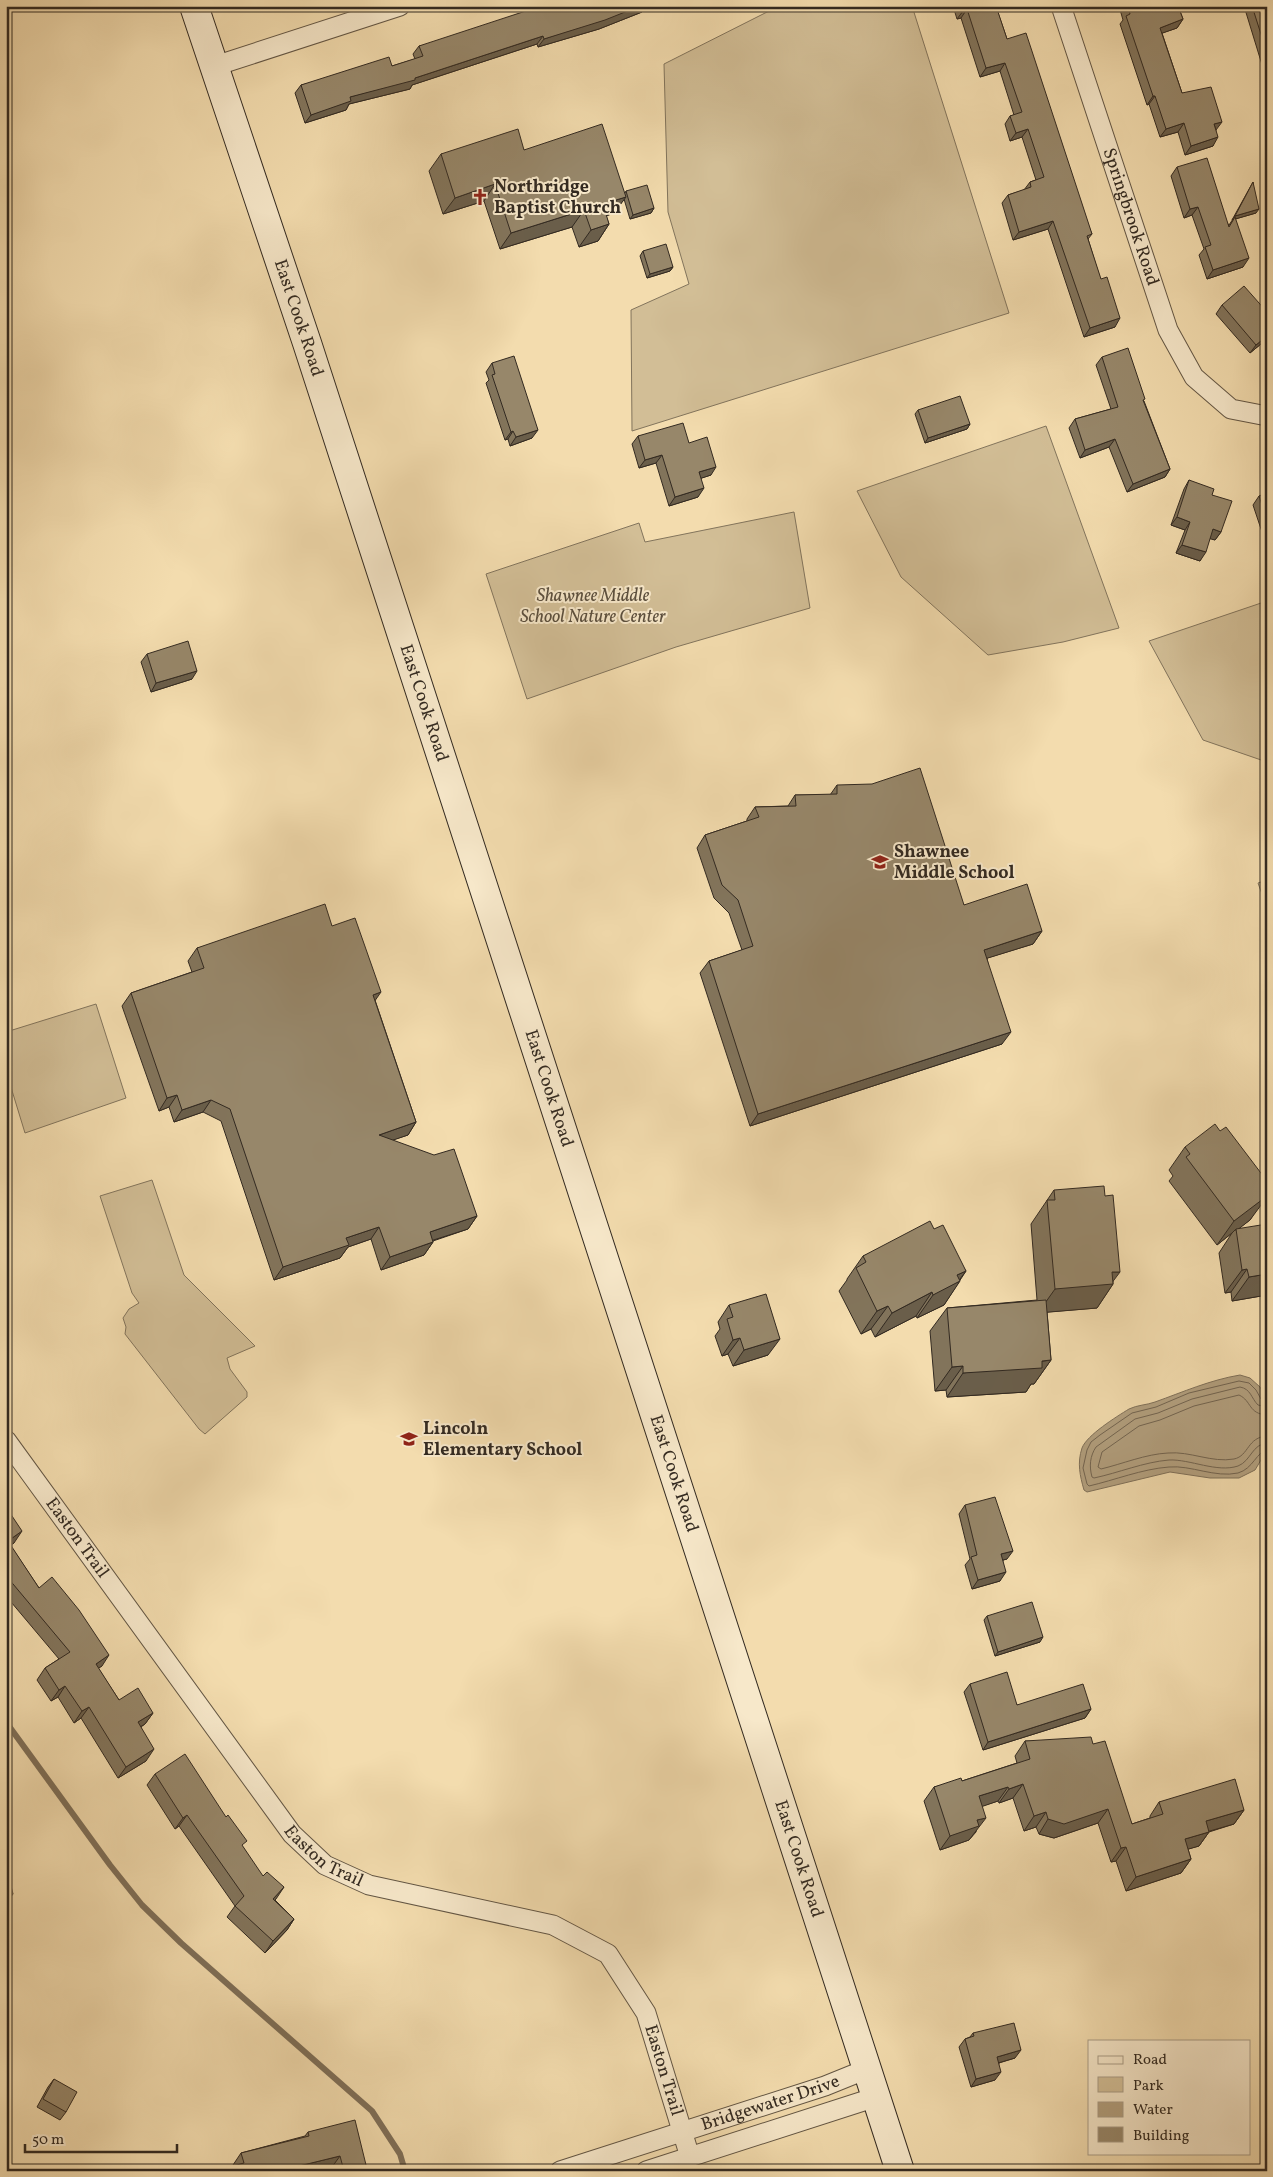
<svg xmlns="http://www.w3.org/2000/svg" width="1273" height="2177" viewBox="0 0 1273 2177" font-family="Vollkorn,serif">
  <rect width="100%" height="100%" fill="#f3dcae"/>
  <filter id="stains"><feTurbulence type="fractalNoise" baseFrequency=".004" numOctaves="4"/><feColorMatrix values="0 0 0 0 .2 0 0 0 0 .09 0 0 0 0 .02 0 0 0 .5 -.17"/></filter>
  <radialGradient id="worn" r=".72"><stop offset=".6" stop-color="#630" stop-opacity="0"/><stop offset="1" stop-color="#630" stop-opacity=".3"/></radialGradient>
  <path fill="#d2be96" stroke="#82745c" d="M772 6H912L1009 313 632 431 631 310 689 284 668 212 664 64 773 9Z
    M1046 426 1119 628 1063 642 988 655 901 577 857 491Z
    M794 512 810 608 676 647 527 699 486 574 639 523 645 542Z
    M1267 601V762L1203 740 1149 641Z
    M1267 880V908L1258 883Z
    M96 1004 126 1098 25 1133 6 1071V1032Z
    M152 1180 184 1275 255 1346 227 1358 230 1369 247 1392V1397L205 1434 199 1429 125 1334 126 1327 123 1318 129 1309 139 1303 132 1293 100 1196Z"/>
  <path fill="#b29f7e" stroke="#7f7059" d="M1240 1375 1250 1378 1260 1387 1267 1400V1450L1255 1470 1239 1478H1210L1170 1472 1087 1492 1084 1490C1080 1476 1077 1463 1082 1448 1087 1435 1116 1417 1129 1409 1137 1405 1147 1405 1155 1402 1183 1392 1210 1380 1240 1375Z"/>
  <g fill="none" stroke-linecap="round" stroke-linejoin="round">
    <path stroke="#726450" stroke-width="1" d="M1267 1401 1261 1399 1256 1390 1249 1383 1239 1381 1189 1393 1156 1407 1132 1413 1100 1435 1091 1442 1087 1450 1083 1468 1087 1484 1089 1486C1115 1480 1142 1469 1169 1467 1191 1465 1215 1478 1238 1473 1253 1469 1257 1451 1267 1450
      M1267 1407 1258 1405C1251 1398 1251 1389 1240 1387L1192 1399 1158 1413 1135 1419 1096 1447C1090 1456 1089 1466 1092 1477L1094 1478C1118 1473 1144 1462 1169 1460 1190 1459 1217 1473 1238 1466 1251 1461 1252 1444 1267 1443
      M1267 1415C1248 1414 1252 1401 1239 1395L1194 1406 1160 1420 1139 1426 1102 1452 1098 1467 1101 1469C1122 1464 1146 1454 1168 1453 1190 1451 1212 1463 1234 1459 1249 1456 1247 1437 1267 1436"/>
    <path stroke="#7f7059" stroke-width="6" d="M6 1722 110 1865 142 1905 181 1943 372 2111 400 2154 405 2171"/>
    <g stroke="#635644" stroke-width="21">
      <g id="street">
        <path id="s1" d="M1061 6 1168 330 1194 377 1231 409 1267 416"/>
        <path d="M215 66 400 6"/>
        <path id="s2" d="M6 1440 292 1834 325 1865 369 1885 553 1925 608 1954 646 2013 690 2157"/>
        <path id="s3" d="M560 2171 825 2086 867 2069"/>
        <path d="M646 2171 876 2097"/>
      </g>
    </g>
    <g stroke="#332a21" stroke-width="30">
      <g id="secondary">
        <path id="s4" d="M194 6 307 343 900 2171"/>
      </g>
    </g>
    <use href="#street" stroke="#f7e8ca" stroke-width="19"/>
    <use href="#secondary" stroke="#f7e8ca" stroke-width="28"/>
  </g>
  <path fill="#82745b" stroke="#332a21" d="M953 6H998L996 7 1007 39 1092 234 1088 239 1115 327 1084 337 1048 229 1013 240 1002 203 1008 195 1024 190 1030 182 1036 180 1022 137 1010 141 1005 124 1010 116 1014 115 1000 71 980 77 961 18 957 19Z
    M1119 6H1178L1183 19 1177 28 1162 33 1182 93 1216 130 1213 146 1185 155 1178 132 1160 137 1149 104 1147 105 1120 24 1123 20Z
    M1244 6H1267V81Z
    M642 12 599 29 538 47 537 44 412 85 410 89 349 104 346 110 305 123 295 93 301 85 392 66 415 59 413 54 419 46Z
    M524 150 625 193 626 191 654 208 651 213 630 219 624 199 614 213 606 216 609 224 598 241 579 247 572 227 500 249 484 201 443 214 429 171 441 154Z
    M1177 167 1229 225 1233 219 1232 220 1253 182 1256 213 1235 219 1243 267 1207 279 1199 255 1204 249 1192 215 1184 218 1171 176Z
    M643 251 673 267 670 271 647 278 640 256Z
    M1222 305 1263 319 1267 339 1250 353 1216 314Z
    M1102 357 1144 401 1170 469 1165 477 1127 492 1109 447 1080 458 1069 428 1075 419 1111 409 1096 365Z
    M492 363 532 438 510 446 508 439 505 440 486 383 489 380 486 372Z
    M918 410 970 424 967 429 925 443 915 414Z
    M638 436 689 443 711 475 701 478 698 497 669 506 656 463 639 468 632 444Z
    M1189 480 1212 495 1221 532 1215 540 1210 538 1200 561 1176 553 1185 530 1171 525 1184 489Z
    M1267 493V535H1263L1253 505 1259 496Z
    M147 654 192 679 151 692 141 662Z
    M837 785 964 905 1042 931 1033 944 987 958 1002 1044 750 1126 700 973 709 961 742 950 729 913 714 898 697 848 705 835 747 821V819L755 807 788 806 795 795H830Z
    M332 926 375 1000 416 1122 408 1135 392 1140 477 1216 468 1229 433 1241V1242L424 1255 381 1270 371 1239 348 1247 340 1258 274 1280 221 1121 203 1112 174 1122 169 1107 159 1111 122 1006 131 993 192 972 188 961 197 948Z
    M1185 1147 1266 1195 1250 1220 1239 1228 1267 1295 1232 1301 1231 1292 1225 1293 1219 1253 1232 1233 1217 1245 1169 1181 1173 1176 1169 1170Z
    M1054 1190 1113 1281V1284L1097 1308 1047 1312 1051 1360 1034 1384H1031L1026 1392 947 1397 946 1390 935 1391 930 1331 947 1308 1037 1300 1031 1224Z
    M934 1229 966 1271 944 1305 917 1318 916 1316 875 1337 871 1329 861 1334 839 1291 847 1280V1279L863 1256Z
    M729 1305 768 1355 733 1366 728 1354 722 1356 715 1336 720 1329 718 1322Z
    M965 1505 1007 1559 1003 1560 1000 1581 972 1589 965 1565 970 1559 959 1514Z
    M6 1516 14 1543 10 1545 39 1588 102 1666 98 1668 119 1700 153 1713 145 1724 141 1727 146 1761 118 1778 81 1718 74 1723 58 1697 51 1701 37 1680 45 1668 59 1659 6 1596Z
    M987 1616 1040 1642 995 1656 984 1620Z
    M970 1684 1017 1705 1091 1709 1085 1718 983 1750 964 1692Z
    M1025 1741 1093 1744 1132 1824 1150 1818V1816L1159 1802 1244 1810 1234 1824 1209 1832 1199 1846 1188 1849 1191 1859 1181 1873 1126 1891 1116 1861 1111 1862 1098 1823 1054 1838 1039 1834 1036 1827 1024 1831 1013 1798 999 1803 998 1801 982 1806 976 1832 969 1840 940 1850 924 1801 934 1787 962 1781 1017 1763 1015 1756Z
    M155 1774 243 1847 275 1900 294 1919 287 1930 265 1953 227 1917 235 1906 179 1826 175 1829 147 1785Z
    M973 2033 1015 2058 999 2063 995 2080 971 2087 959 2047 965 2039 970 2037Z
    M54 2079 66 2112 60 2120 37 2107 48 2087Z
    M308 2132 367 2169 366 2171H333L332 2167 234 2166 233 2165 241 2153 305 2136Z"/>
  <path fill="#6a5e4a" stroke="#332a21" d="M640 6H645L642 12 599 29 538 47 544 39Z
    M967 9 961 18 957 19 963 11Z
    M1183 19 1177 28 1154 36 1160 28Z
    M543 36 537 44 412 85 410 89 349 104 346 110 305 123 311 115 350 97 415 78Z
    M1005 63 1000 71 980 77 986 68Z
    M1153 96H1155L1149 104 1147 105Z
    M1222 122 1216 130 1214 124Z
    M1184 123 1178 132 1160 137 1166 129Z
    M1028 129 1022 137 1010 141 1016 133Z
    M1218 137 1213 146 1185 155 1191 146Z
    M495 184 484 201 443 214 455 198Z
    M626 197 614 213 591 221 603 204Z
    M1198 207 1192 215 1184 218 1190 209Z
    M654 208 651 213 630 219 633 215Z
    M1259 209 1256 213 1232 220 1235 216Z
    M584 210 572 227 500 249 511 233Z
    M1053 221 1048 229 1013 240 1019 232Z
    M609 224 598 241 579 247 591 230Z
    M1249 258 1243 267 1207 279 1213 270Z
    M673 267 670 271 647 278 650 274Z
    M1120 318 1115 327 1084 337 1090 328Z
    M1267 336V339L1250 353 1256 345Z
    M970 424 967 429 925 443 928 438Z
    M538 430 532 438 510 446 516 437Z
    M513 431 508 439 505 440 511 432Z
    M1115 439 1109 447 1080 458 1085 450Z
    M662 455 656 463 639 468 645 460Z
    M716 467 711 475 693 481 699 472Z
    M1170 469 1165 477 1127 492 1133 484Z
    M704 488 698 497 669 506 675 497Z
    M1177 517 1190 522 1185 530 1171 525Z
    M1213 529 1221 532 1215 540 1207 538Z
    M1267 530V535H1263Z
    M1182 545 1206 552 1200 561 1176 553Z
    M197 671 192 679 151 692 156 683Z
    M1042 931 1033 944 975 962 984 950Z
    M381 992 372 1005 373 995Z
    M1011 1032 1002 1044 750 1126 758 1114Z
    M177 1095 169 1107 159 1111 167 1098Z
    M211 1100 203 1112 174 1122 182 1110Z
    M416 1122 408 1135 370 1148 379 1135Z
    M1267 1191V1194L1263 1199 1267 1197 1250 1220 1236 1231V1229L1232 1233 1217 1245 1234 1221Z
    M477 1216 468 1229 421 1244 430 1232Z
    M379 1227 371 1239 348 1247 340 1258 274 1280 283 1267 346 1238Z
    M433 1242 424 1255 381 1270 390 1257Z
    M1247 1269 1231 1292 1225 1293 1242 1270Z
    M966 1271 957 1283 960 1281 944 1305 917 1318 933 1295 957 1275Z
    M1112 1272H1120L1111 1284H1113L1097 1308 1038 1313 1055 1289Z
    M1267 1274V1295L1232 1301 1249 1277Z
    M932 1292 916 1316 875 1337 892 1313Z
    M888 1306 871 1329 861 1334 877 1311Z
    M740 1338 728 1354 722 1356 733 1340Z
    M780 1339 768 1355 733 1366 744 1350Z
    M1051 1360 1034 1384H1031L1026 1392 947 1397 963 1373Z
    M963 1366 946 1390 935 1391 952 1367Z
    M22 1531 14 1543 6 1548 8 1541Z
    M1013 1551 1007 1559 995 1562 1001 1554Z
    M1006 1572 1000 1581 972 1589 978 1580Z
    M1043 1637 1040 1642 995 1656 998 1652Z
    M109 1655 102 1666 88 1675 96 1664Z
    M65 1686 58 1697 51 1701 59 1690Z
    M89 1707 81 1718 74 1723 82 1711Z
    M1091 1709 1085 1718 983 1750 988 1742Z
    M153 1713 145 1724 130 1733 138 1722Z
    M154 1749 146 1761 118 1778 126 1767Z
    M1023 1784 1013 1798 999 1803 1009 1789Z
    M1008 1787 998 1801 969 1811 979 1796Z
    M1108 1809 1098 1823 1054 1838 1039 1834 1048 1819Z
    M1244 1810 1234 1824 1196 1835 1206 1821Z
    M1046 1812 1036 1827 1024 1831 1034 1816Z
    M187 1815 179 1826 175 1829 183 1818Z
    M986 1818 969 1840 940 1850 950 1836 977 1820Z
    M1209 1832 1199 1846 1175 1853 1185 1839Z
    M1126 1847 1116 1861 1111 1862 1121 1848Z
    M1191 1859 1181 1873 1126 1891 1136 1877Z
    M284 1887 276 1899 265 1910 273 1899Z
    M13 1894 7 1902 6 1903V1895Z
    M294 1919 287 1930 265 1953 273 1941Z
    M1021 2050 1015 2058 991 2065 997 2057Z
    M1001 2072 995 2080 971 2087 976 2079Z
    M340 2156 332 2167 319 2171H293L295 2167Z"/>
  <path fill="#97876a" stroke="#332a21" d="M541 6H640L605 20 544 39 543 36 415 78V80L350 97 351 101 311 115 301 85 389 57 392 66 423 56 419 46Z
    M962 6H996L1007 39 1026 33 1092 234 1087 236 1101 279 1107 277 1120 318 1090 328 1053 221 1019 232 1008 195 1031 187 1030 182 1044 177 1028 129 1016 133 1010 116 1022 112 1005 63 986 68 967 9 963 11Z
    M1128 6H1178L1183 19 1160 28 1182 93 1211 87 1222 122 1214 124 1218 137 1191 146 1184 123 1166 129 1155 96H1153L1126 16 1130 14Z
    M1252 6H1267V53Z
    M602 124 626 197 603 204 609 224 591 230 584 210 511 233 495 184 455 198 441 154 518 129 524 150Z
    M1207 158 1229 227 1235 217 1249 258 1213 270 1205 247 1211 245 1198 207 1190 209 1177 167Z
    M1253 182 1259 209 1235 216Z
    M647 185 654 208 633 215 626 191Z
    M666 244 673 267 650 274 643 251Z
    M1244 286 1267 312V314L1261 319 1267 318V336L1256 345 1222 305Z
    M1128 348 1145 399 1143 400 1170 469 1133 484 1115 439 1085 450 1075 419 1118 407 1102 357Z
    M514 356 538 430 516 437 513 431 511 432 492 375 495 374 492 363Z
    M960 396 970 424 928 438 918 410Z
    M683 423 689 443 707 437 716 467 699 472 704 488 675 497 662 455 645 460 638 436Z
    M1189 480 1214 489 1212 495 1232 501 1221 532 1213 529 1206 552 1182 545 1190 522 1177 517Z
    M1267 493V520L1259 496Z
    M188 641 197 671 156 683 147 654Z
    M920 768 964 905 1027 884 1042 931 984 950 1011 1032 758 1114 709 961 753 946 738 900 722 885 705 835 759 817 755 807 796 806 795 795 837 794V785L872 784Z
    M325 904 332 926 355 918 381 992 373 995 416 1122 379 1135 434 1155 454 1149 477 1216 430 1232 433 1242 390 1257 379 1227 346 1238 349 1245 283 1267 230 1109 211 1100 182 1110 177 1095 167 1098 131 993 204 968 197 948Z
    M1215 1124 1220 1131 1226 1127 1267 1181V1191L1264 1192 1267 1196 1234 1221 1186 1157 1190 1154 1185 1147Z
    M1104 1186 1105 1196 1113 1195 1120 1272H1112L1113 1284 1055 1289 1047 1200H1055L1054 1190Z
    M930 1221 934 1229 943 1225 966 1271 957 1275 960 1281 933 1295 932 1292 892 1313 888 1306 877 1311 856 1268 866 1262 863 1256Z
    M1267 1224V1274L1249 1277 1247 1269 1242 1270 1236 1229Z
    M766 1294 780 1339 744 1350 740 1338 733 1340 727 1319 733 1317 729 1305Z
    M1046 1300 1051 1360 1042 1361V1368L963 1373V1366L952 1367 947 1308Z
    M995 1497 1013 1551 1001 1554 1006 1572 978 1580 971 1557 977 1555 965 1505Z
    M10 1513 22 1531 8 1541 39 1588 52 1577 79 1610 109 1655 96 1664 119 1700 138 1688 153 1713 138 1722 154 1749 126 1767 89 1707 82 1711 65 1686 59 1690 45 1668 70 1652 8 1578 6 1579V1516Z
    M1032 1602 1043 1637 998 1652 987 1616Z
    M1007 1672 1017 1705 1083 1684 1091 1709 988 1742 970 1684Z
    M1091 1737 1093 1744 1105 1741 1132 1824 1163 1814 1159 1802 1235 1779 1244 1810 1206 1821 1209 1832 1185 1839 1191 1859 1136 1877 1126 1847 1121 1848 1108 1809 1064 1824 1048 1819 1046 1812 1034 1816 1023 1784 1009 1789 1008 1787 979 1796 986 1818 977 1820 979 1826 950 1836 934 1787 961 1778 962 1781 1030 1759 1025 1741Z
    M185 1754 226 1817 228 1815 247 1841 242 1845 263 1876 267 1872 284 1887 273 1899 294 1919 273 1941 235 1906 244 1896 187 1815 183 1818 155 1774Z
    M6 1866 13 1894 6 1895Z
    M1014 2023 1021 2050 997 2057 1001 2072 976 2079 965 2039 974 2036 973 2033Z
    M54 2079 77 2092 66 2112 43 2099Z
    M355 2120 367 2169 361 2171H344L340 2156 295 2167 296 2171H215L244 2163 241 2153 309 2136 308 2132Z
    M1267 2168V2171H1257Z"/>
  <defs>
    <g id="church-bare" transform="scale(1.35)"><path d="M-1.2-6h2.4v3.5h3.3v2.4h-3.3V6h-2.4V-.1h-3.3v-2.4h3.3Z" fill="#8f2418" stroke="#f7e8ca" stroke-width="2.5" paint-order="stroke"/></g>
    <g id="school-bare" transform="scale(1.35)"><path d="M0-5L7-2L0 1L-7-2ZM-4 1L0 2.5L4 1V4Q0 6-4 4Z" fill="#8f2418" stroke="#f7e8ca" stroke-width="2.5" paint-order="stroke"/></g>
  </defs>
  <g fill-rule="evenodd">
    <use href="#church-bare" x="480" y="197"/>
    <use href="#school-bare" x="880" y="862"/>
    <use href="#school-bare" x="409" y="1439"/>
  </g>
  <g text-anchor="middle" dominant-baseline="central" stroke-width="4" stroke-linejoin="round" paint-order="stroke">
    <g font-size="18" font-weight="bold" fill="#332a21" stroke="#f7e8ca" text-anchor="start">
      <text x="494" y="187">Northridge<tspan x="494" dy="21">Baptist Church</tspan></text>
      <text x="894" y="852">Shawnee<tspan x="894" dy="21">Middle School</tspan></text>
      <text x="423" y="1429">Lincoln<tspan x="423" dy="21">Elementary School</tspan></text>
    </g>
    <g font-size="18" fill="#332a21" stroke="#f7e8ca">
      <text stroke="none"><textPath href="#s1" startOffset="222">Springbrook Road</textPath></text>
      <text stroke="none"><textPath href="#s4" startOffset="329">East Cook Road</textPath></text>
      <text stroke="none"><textPath href="#s4" startOffset="734">East Cook Road</textPath></text>
      <text stroke="none"><textPath href="#s4" startOffset="1139">East Cook Road</textPath></text>
      <text stroke="none"><textPath href="#s4" startOffset="1544">East Cook Road</textPath></text>
      <text stroke="none"><textPath href="#s2" startOffset="121">Easton Trail</textPath></text>
      <text stroke="none"><textPath href="#s2" startOffset="526">Easton Trail</textPath></text>
      <text stroke="none"><textPath href="#s4" startOffset="1949">East Cook Road</textPath></text>
      <text stroke="none"><textPath href="#s2" startOffset="961">Easton Trail</textPath></text>
      <text stroke="none"><textPath href="#s3" startOffset="221">Bridgewater Drive</textPath></text>
    </g>
    <g font-size="18" font-style="italic" fill="#5b4f3e" stroke="#f7e8ca">
      <text x="593" y="596">Shawnee Middle<tspan x="593" dy="21">School Nature Center</tspan></text>
    </g>
  </g>
  <rect width="1273" height="2177" fill="none" stroke="#f3dcae" stroke-width="25"/>
  <rect x="8" y="8" width="1258" height="2162" fill="none" stroke="#332a21" stroke-width="2.5"/>
  <rect x="12" y="12" width="1248" height="2152" fill="none" stroke="#332a21"/>
  <rect x="1088" y="2040" width="162" height="115" fill="#f7e8ca" stroke="#a99c86"/>
  <rect x="1098" y="2056" width="25" height="8" fill="#f7e8ca" stroke="#a99c86"/>
  <text x="1133" y="2064" font-size="15" fill="#332a21">Road</text>
  <rect x="1098" y="2077" width="25" height="15" fill="#d2be96" stroke="#a99c86"/>
  <text x="1133" y="2090" font-size="15" fill="#332a21">Park</text>
  <rect x="1098" y="2102" width="25" height="15" fill="#b29f7e" stroke="#a99c86"/>
  <text x="1133" y="2114" font-size="15" fill="#332a21">Water</text>
  <rect x="1098" y="2127" width="25" height="15" fill="#97876a" stroke="#a99c86"/>
  <text x="1133" y="2140" font-size="15" fill="#332a21">Building</text>
  <path d="M25 2144v8h152v-8" fill="none" stroke="#332a21" stroke-width="2.5"/>
  <text x="32" y="2144" font-size="15" fill="#332a21" stroke="#f7e8ca" stroke-width="4" paint-order="stroke">50 m</text>
  <rect width="100%" height="100%" filter="url(#stains)"/>
  <rect width="100%" height="100%" fill="url(#worn)"/>
</svg>
